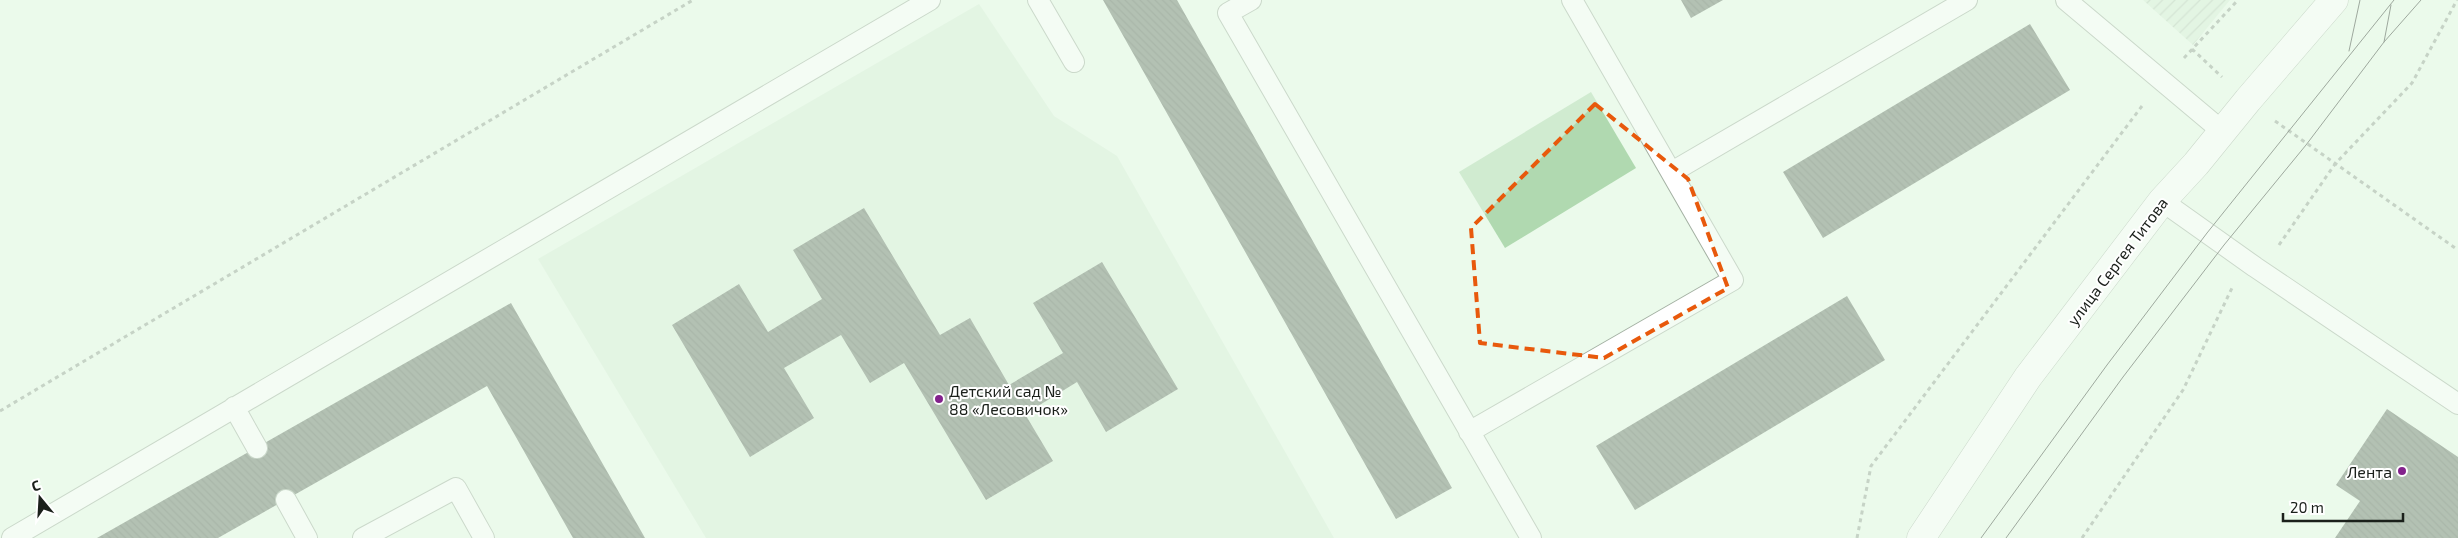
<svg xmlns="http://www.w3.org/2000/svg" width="2458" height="538" viewBox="0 0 2458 538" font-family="'Exo 2',sans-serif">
  <defs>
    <pattern id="industrial-furrows" width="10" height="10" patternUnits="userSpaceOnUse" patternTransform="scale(1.25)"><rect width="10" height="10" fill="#daefda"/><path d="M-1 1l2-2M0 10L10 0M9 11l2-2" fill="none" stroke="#bacdba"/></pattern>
    <pattern id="building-back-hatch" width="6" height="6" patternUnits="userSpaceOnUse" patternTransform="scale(1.25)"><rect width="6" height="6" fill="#707d70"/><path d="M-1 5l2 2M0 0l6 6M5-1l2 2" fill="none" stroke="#5b665b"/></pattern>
  </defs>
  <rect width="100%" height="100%" fill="#ebfaeb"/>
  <path fill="#daefda" d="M979 4 1054 116 1117 156 1334 538H706L538 259Z"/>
  <path fill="url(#industrial-furrows)" d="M2143 0H2230L2193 45Z"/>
  <path fill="#b0d9b0" d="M1591 92 1636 168 1505 248 1459 172Z"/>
  <path fill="url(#building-back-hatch)" d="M1103 0H1177L1452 488 1396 519Z
    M1681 0H1723L1691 18Z
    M2030 24 2070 90 1823 238 1783 172Z
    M864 208 940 335 970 318 1009 385 1063 353 1033 303 1102 262 1178 389 1106 432 1077 382 1025 414 1053 461 986 500 904 363 870 383 841 335 784 368 814 418 750 457 672 325 739 284 768 332 822 299 793 250Z
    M1847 296 1885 360 1635 510 1596 446Z
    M511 303 645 538H573L487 386 218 538H97Z
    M2387 409 2458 457V538H2335L2360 501 2336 485Z"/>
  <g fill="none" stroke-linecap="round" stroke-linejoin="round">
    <g stroke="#a4b1a3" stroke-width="22">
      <path id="service" d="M1038 0 1074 62
        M1251 0 1228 13 1531 538
        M2066 0 2222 131
        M1672 172 1967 0
        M2162 201 2255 267 2458 404
        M234 407 257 448
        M1469 432 1733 280 1572 0
        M286 500 307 538
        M12 538 930 0
        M363 538 456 488 484 538"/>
    </g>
    <g stroke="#a4b1a3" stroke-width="29">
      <path id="secondary" d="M1921 538 2028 377 2162 201 2196 164 2248 100 2334 0"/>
    </g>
    <path stroke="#99a499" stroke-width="3" stroke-dasharray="4 4" stroke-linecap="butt" d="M2192 49 2222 77
      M2184 58 2238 0
      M2275 121 2458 250
      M2279 245 2335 164 2412 83 2457 0
      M0 411 693 0
      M1857 538 1871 466 2142 106
      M2082 538 2183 390 2232 288"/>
    <use href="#service" stroke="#fff" stroke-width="20"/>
    <use href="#secondary" stroke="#fff" stroke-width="28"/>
    <path stroke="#404740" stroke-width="1" d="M2384 42 2391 5
      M2349 51 2360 0
      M1981 538 2107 365 2207 233 2394 0
      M2006 538 2123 377 2224 245 2306 145 2384 42 2421 0"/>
  </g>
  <path d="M0 0H2458V538H0ZM1595 104 1688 179 1728 288 1604 358 1480 343 1471 228Z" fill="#ebfaeb" fill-opacity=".55" fill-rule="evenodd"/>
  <path fill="none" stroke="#e8590c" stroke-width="4" stroke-dasharray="10 6" stroke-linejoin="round" d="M1595 104 1688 179 1728 288 1604 358 1480 343 1471 228Z"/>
  <g fill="#83228c" stroke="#fff" stroke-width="2">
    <circle cx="939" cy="399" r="5"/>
    <circle cx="2402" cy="471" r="5"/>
  </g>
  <g text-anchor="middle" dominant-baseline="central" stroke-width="4" stroke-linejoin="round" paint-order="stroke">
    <g font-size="16" fill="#1b201b" stroke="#fff">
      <text transform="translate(2117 261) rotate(-53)">улица Сергея Титова</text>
    </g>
    <g font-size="16" fill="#1b201b" stroke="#fff" text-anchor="start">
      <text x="949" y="390">Детский сад №<tspan x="949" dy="18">88 «Лесовичок»</tspan></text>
      <text x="2392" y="471" text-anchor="end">Лента</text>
    </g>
  </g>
  <g transform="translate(40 498) rotate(342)" stroke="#ffffff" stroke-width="4" paint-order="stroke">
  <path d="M0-4L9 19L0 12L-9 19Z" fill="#1b201b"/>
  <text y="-8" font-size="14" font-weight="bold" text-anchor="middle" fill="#1b201b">С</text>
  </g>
  <path d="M2283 513v8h120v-8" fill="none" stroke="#1b201b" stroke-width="2.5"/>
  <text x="2290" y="513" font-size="15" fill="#1b201b" stroke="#ffffff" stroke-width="4" paint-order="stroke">20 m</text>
</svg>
